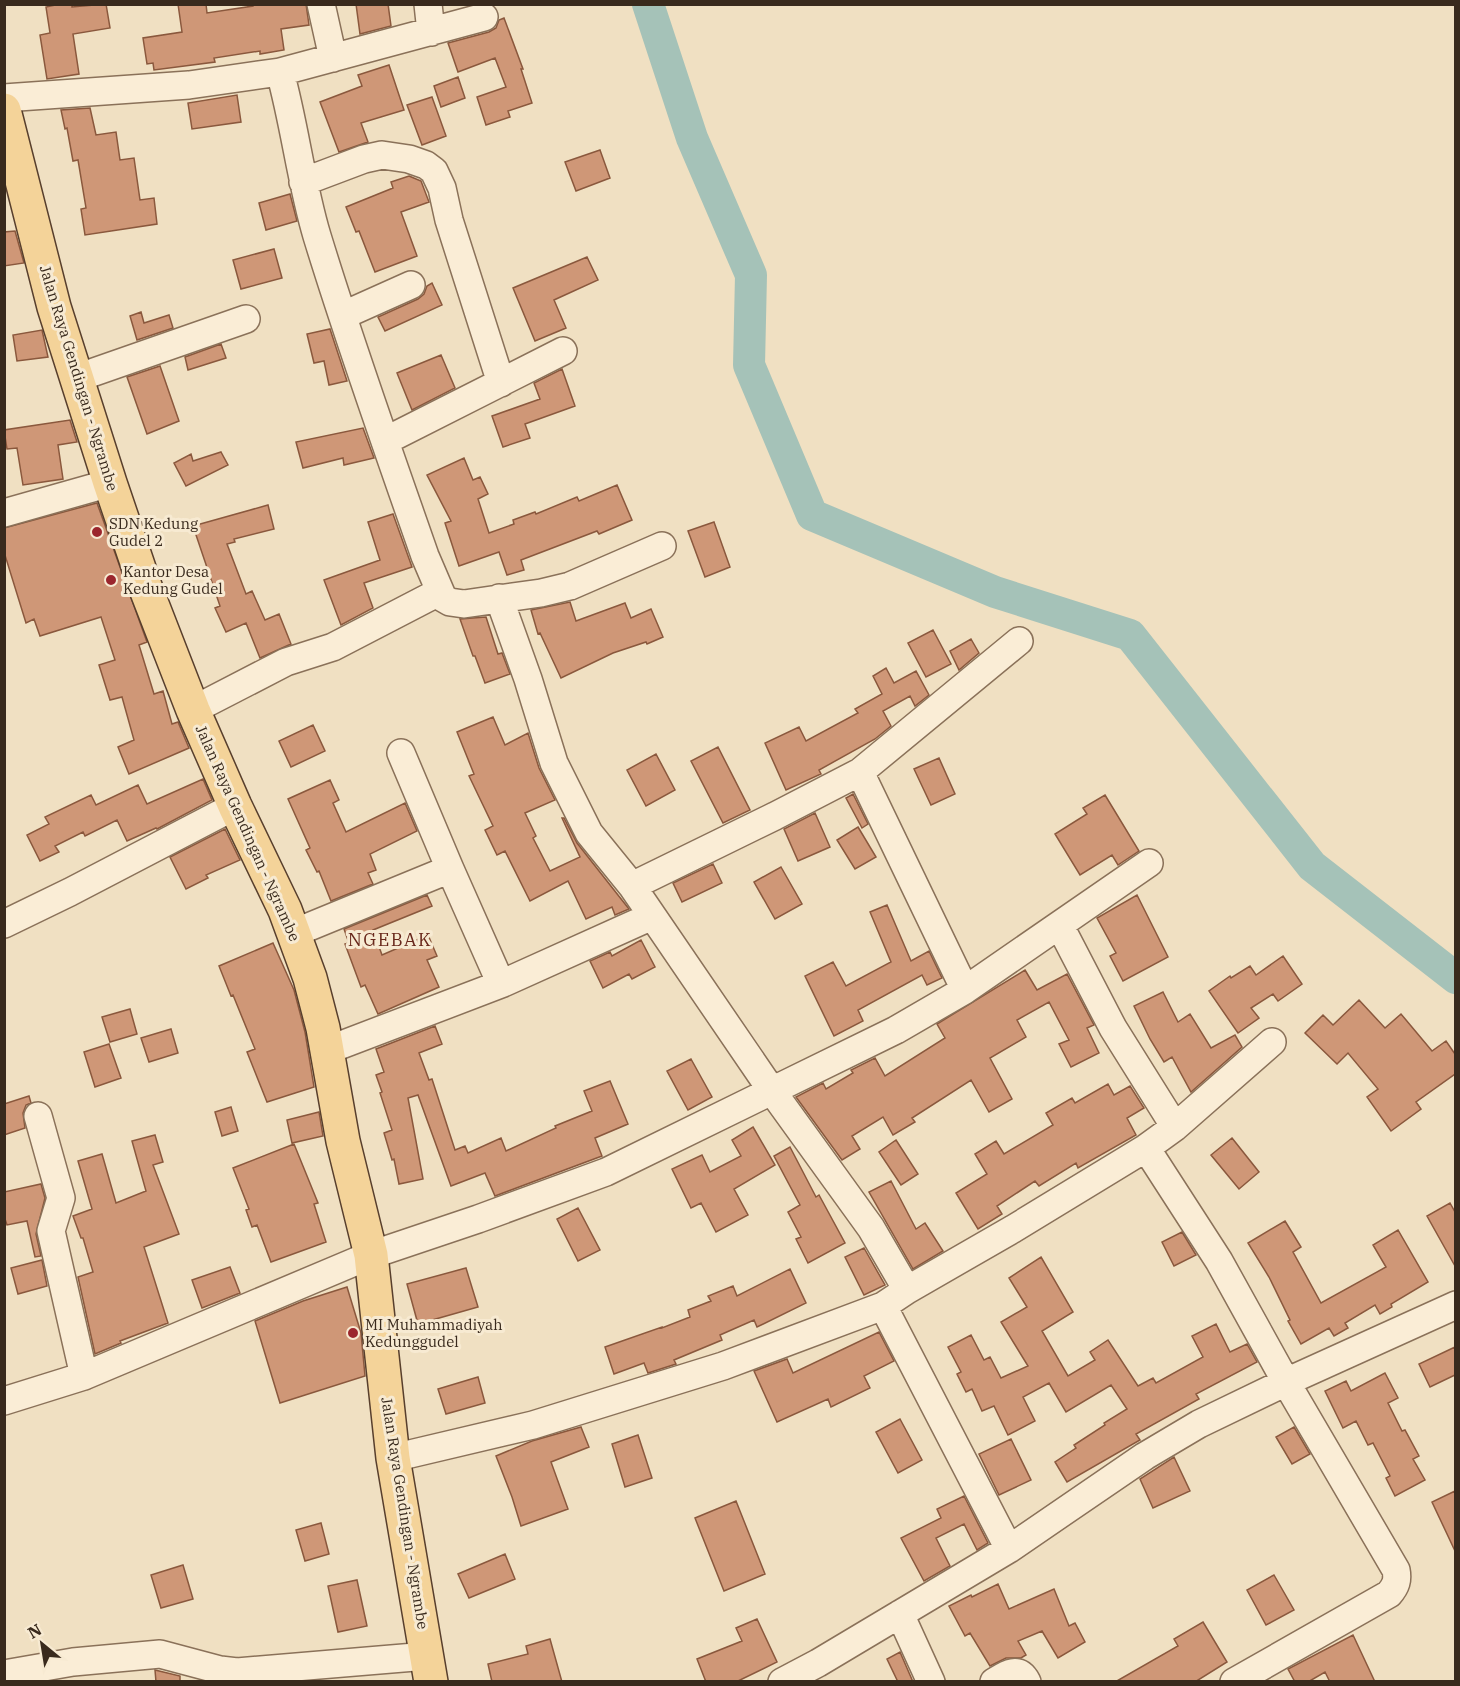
<svg xmlns="http://www.w3.org/2000/svg" width="1460" height="1686" viewBox="0 0 1460 1686" font-family="'IBM Plex Serif',serif">
  <rect width="100%" height="100%" fill="#f0e0c2"/>
  <g fill="none" stroke-linecap="round" stroke-linejoin="round">
    <path stroke="#a5c2b8" stroke-width="32" d="M648 4 692 138 751 275 749 365 812 515 995 592 1130 635 1312 866 1456 978"/>
  </g>
  <path fill="#cf9777" stroke="#8a583d" stroke-width="1.5" d="M60 4H72V7L106 4 110 28 73 34 79 74 47 79 40 35 50 33 46 7Z
    M178 4H206L207 13 253 6V4H306L309 25 281 29 284 50 260 54V51L214 58 215 62 154 70 153 63 147 64 143 38 182 32Z
    M356 4H388L391 26 360 34Z
    M504 18 523 69H521L532 103 508 111 510 117 486 125 477 97 506 87 495 58 458 72 448 43 489 32 496 28 499 20Z
    M389 65 404 110 361 123 368 142 339 152 320 102 362 86 358 75Z
    M458 77 465 98 441 107 434 86Z
    M237 95 241 122 192 129 188 103Z
    M432 97 446 136 422 145 407 105Z
    M90 108 96 135 116 132 120 160 134 158 140 200 154 198 157 224 85 235 81 209 86 208 78 160 73 161 67 128 65 129 61 110Z
    M600 150 610 178 576 191 565 162Z
    M409 176 421 181 429 202 401 212 417 256 375 272 359 231 356 232 346 207 393 188 391 182Z
    M290 194 297 221 266 230 259 203Z
    M15 231 24 263 4 266V232Z
    M274 249 282 278 241 289 233 260Z
    M587 257 598 280 554 300 566 328 535 341 513 288Z
    M432 283 442 305 385 331 378 317 418 299 424 294 427 286Z
    M141 312 144 323 169 315 173 328 137 340 130 316Z
    M330 329 347 381 329 385 324 361 314 363 307 334Z
    M42 330 48 357 17 361 13 335Z
    M221 344 226 358 188 370 185 357Z
    M441 355 455 388 412 410 397 373Z
    M160 366 179 421 147 434 127 377Z
    M562 369 575 406 525 424 530 438 503 447 492 416 540 399 534 383Z
    M70 420 77 442 58 445 63 479 23 485 17 448 7 449 4 430Z
    M363 428 374 458 344 465 343 458 303 468 296 442Z
    M221 452 228 465 186 486 174 463 191 454 193 461Z
    M464 458 473 480 480 477 488 494 478 499 489 533 514 524 513 520 535 512 536 514 577 497 579 501 617 485 632 520 599 534 597 531 521 560 524 570 507 575 499 552 459 566 445 523 451 521 427 475Z
    M97 503 147 642 139 645 154 694 163 691 172 724 178 722 189 748 129 774 118 747 134 740 122 697 110 700 99 665 115 660 101 617 40 636 34 619 26 623 4 552V528Z
    M268 505 274 529 234 539 235 542 227 544 246 594 252 591 265 620 279 614 291 644 260 658 246 623 226 632 215 608 220 606 193 526Z
    M393 514 412 567 364 583 373 608 341 625 324 580 380 560 368 522Z
    M714 522 730 567 705 577 688 531Z
    M570 602 576 621 625 603 631 618 651 609 663 637 647 644 646 642 613 653 561 678 540 633 538 634 531 610Z
    M486 617 498 654 502 653 510 674 485 683 475 656H473L460 619Z
    M933 630 951 664 926 677 908 643Z
    M971 639 979 653 959 670 950 651Z
    M886 668 894 683 916 671 929 695 915 706 910 696 883 711 891 726 875 739 819 770 821 774 786 790 765 743 799 727 806 741 858 713 855 709 882 694 873 676Z
    M493 717 505 745 528 733 539 768 555 800 525 813 536 836 533 838 550 871 580 857 562 818H564L577 843 629 909 615 915 612 907 586 919 568 881 530 901 505 851 497 855 485 830 493 826 469 776 474 774 457 732Z
    M313 725 325 751 291 767 279 741Z
    M718 747 750 810 723 823 691 761Z
    M656 754 675 790 646 806 627 770Z
    M939 758 955 794 931 805 914 769Z
    M203 779 212 800 157 829 156 828 127 841 117 820 85 836 83 832 55 846 59 852 40 861 27 835 49 824 45 817 91 795 96 805 138 785 147 804Z
    M330 780 339 800 333 803 346 832 405 803 417 831 370 854 376 870 368 873 373 884 331 901 319 871 317 872 306 850 310 848 288 799Z
    M853 794 868 824 862 828 846 798Z
    M1105 795 1139 851 1118 865 1112 855 1080 875 1055 834 1087 814 1083 808Z
    M815 813 830 847 798 861 784 829Z
    M858 827 876 857 855 869 837 840Z
    M225 829 240 860 206 875 208 878 186 889 170 857Z
    M713 864 722 883 682 902 673 883Z
    M781 867 802 904 775 919 754 882Z
    M427 895 432 906 373 930 382 955 428 935 437 956 427 960 439 987 378 1014 365 985 361 987 345 944 349 943 344 929Z
    M1137 895 1168 957 1123 981 1110 956 1116 953 1097 918Z
    M887 905 911 961 929 951 942 978 927 985 922 975 858 1010 863 1021 834 1036 805 976 833 962 846 986 891 962 870 912Z
    M641 940 655 967 632 979 629 974 603 988 590 961 610 952 612 956Z
    M273 943 294 990 305 1032 314 1087 267 1102 247 1052 255 1049 233 995 231 996 219 966Z
    M1283 956 1302 984 1278 1001 1273 994 1251 1008 1259 1018 1238 1033 1209 991 1230 976 1231 978 1250 966 1256 975Z
    M1025 970 1037 990 1067 974 1094 1025 1087 1028 1099 1053 1071 1067 1059 1044 1069 1040 1049 1002 1017 1020 1026 1037 990 1058 1012 1099 989 1112 971 1080 912 1118 915 1122 893 1135 883 1117 852 1136 860 1149 842 1160 796 1097 823 1083 826 1089 853 1073 851 1070 875 1058 885 1076 945 1038 937 1024Z
    M1163 992 1178 1022 1190 1014 1211 1048 1235 1035 1242 1047 1191 1092 1172 1057 1164 1062 1150 1039 1134 1006Z
    M1359 1000 1385 1028 1401 1014 1432 1051 1446 1041 1455 1054V1074L1416 1102 1421 1109 1391 1131 1367 1097 1378 1089 1348 1053 1337 1064 1305 1033 1323 1015 1333 1025Z
    M130 1009 137 1034 110 1042 102 1017Z
    M435 1026 442 1044 419 1053 429 1080 432 1079 455 1150 465 1146 468 1153 501 1138 506 1151 556 1128 555 1126 592 1111 584 1091 610 1081 628 1124 595 1138 602 1156 495 1196 485 1173 451 1186 418 1095 408 1098 423 1179 399 1184 394 1159 392 1160 384 1133 392 1130 380 1093 382 1092 376 1075 384 1072 376 1049Z
    M171 1029 178 1053 149 1062 141 1038Z
    M109 1044 121 1078 95 1087 84 1052Z
    M691 1059 712 1097 688 1110 667 1071Z
    M1108 1084 1114 1095 1130 1086 1144 1108 1127 1118 1136 1135 1078 1168 1076 1163 1039 1186 1035 1181 997 1206 1002 1214 978 1229 956 1193 987 1174 975 1154 996 1141 1004 1154 1053 1125 1046 1113 1072 1098 1075 1103Z
    M29 1096 31 1103 26 1105 23 1113 25 1128 4 1135V1104Z
    M231 1107 238 1131 222 1136 215 1112Z
    M319 1112 323 1136 292 1143 287 1120Z
    M753 1127 775 1165 734 1189 748 1215 716 1232 701 1203 691 1208 672 1169 702 1155 710 1172 741 1156 732 1140Z
    M155 1135 163 1162 153 1165 179 1234 144 1247 168 1323 120 1341 121 1343 95 1354 78 1277 93 1272 83 1238H81L73 1216 92 1209 78 1161 102 1154 116 1203 146 1191 132 1141Z
    M1232 1138 1259 1172 1239 1189 1211 1155Z
    M896 1140 918 1174 901 1185 879 1152Z
    M294 1144 318 1203 314 1204 326 1242 271 1262 257 1225 252 1227 246 1210 249 1209 233 1168Z
    M790 1147 816 1197 819 1195 845 1243 808 1263 796 1239 801 1237 788 1212 800 1205 774 1156Z
    M891 1181 916 1229 925 1223 943 1251 913 1269 869 1192Z
    M41 1184 45 1198 36 1234 41 1256 35 1257 27 1221 7 1225 4 1216V1192Z
    M1450 1203 1455 1212V1266L1427 1216Z
    M578 1208 600 1250 578 1261 557 1219Z
    M1285 1221 1301 1247 1293 1252 1321 1303 1386 1267 1373 1245 1398 1230 1428 1282 1391 1304 1392 1307 1380 1314 1375 1305 1345 1323 1348 1328 1334 1336 1329 1328 1301 1344 1288 1321 1290 1320 1269 1277 1248 1243Z
    M1182 1232 1196 1255 1174 1266 1162 1242Z
    M864 1248 885 1285 864 1295 845 1257Z
    M1041 1257 1073 1312 1042 1331 1068 1376 1095 1360 1090 1352 1108 1340 1138 1386 1153 1378 1156 1383 1203 1357 1192 1336 1216 1324 1230 1352 1247 1344 1257 1362 1196 1394 1199 1399 1136 1434 1140 1440 1067 1482 1055 1462 1076 1448 1074 1445 1105 1425 1104 1423 1127 1409 1111 1385 1066 1412 1049 1383 1023 1397 1035 1421 1008 1435 994 1406 982 1411 972 1389 966 1392 957 1374 961 1372 948 1347 971 1335 984 1360 990 1357 1001 1378 1028 1366 1001 1322 1027 1307 1009 1278Z
    M42 1260 47 1286 18 1294 11 1268Z
    M230 1267 240 1293 202 1308 192 1280Z
    M466 1268 478 1307 418 1324 407 1284Z
    M790 1269 806 1303 757 1327 754 1320 720 1335 722 1340 674 1360 676 1364 648 1373 644 1363 614 1374 605 1347 662 1327V1328L690 1317 688 1310 711 1301 708 1296 733 1286 737 1296Z
    M347 1287 361 1333 365 1376 280 1403 255 1321 303 1301Z
    M879 1332 894 1361 864 1376 870 1388 831 1407 828 1399 777 1422 754 1371 787 1359 793 1373Z
    M1455 1347V1375L1430 1387 1419 1364Z
    M1385 1373 1398 1398 1388 1403 1402 1431 1405 1430 1419 1456 1413 1459 1425 1480 1395 1496 1386 1478 1390 1476 1373 1443 1368 1445 1356 1421 1343 1428 1325 1391 1346 1381 1351 1391Z
    M478 1377 485 1403 446 1414 438 1389Z
    M900 1419 922 1460 898 1473 876 1432Z
    M581 1427 589 1447 551 1462 568 1509 521 1526 512 1497 496 1456 532 1441Z
    M1294 1427 1310 1454 1292 1464 1276 1437Z
    M638 1435 652 1478 625 1487 612 1444Z
    M1011 1439 1031 1480 999 1495 979 1454Z
    M1174 1457 1190 1491 1153 1508 1140 1479Z
    M1455 1491V1551L1432 1502Z
    M964 1496 988 1543 977 1550 964 1524 936 1538 950 1566 924 1581 901 1538 941 1518 937 1509Z
    M736 1501 765 1574 724 1591 695 1518Z
    M321 1523 329 1554 305 1561 296 1530Z
    M505 1554 515 1579 469 1598 458 1574Z
    M183 1565 193 1599 161 1608 151 1575Z
    M1274 1575 1294 1610 1266 1625 1247 1590Z
    M357 1580 367 1626 338 1632 328 1586Z
    M998 1584 1009 1609 1054 1589 1069 1626 1075 1623 1085 1642 1058 1658 1042 1631 1018 1641 1026 1655 1021 1658H1006L990 1666 970 1633 965 1636 949 1606 971 1595 972 1597Z
    M757 1619 777 1662 736 1682H706L697 1659 742 1641 736 1628Z
    M1203 1622 1227 1662 1195 1682H1115L1178 1646 1174 1639Z
    M1353 1635 1375 1682H1330L1325 1672 1308 1682H1295L1288 1669Z
    M550 1639 562 1682H492L488 1664 528 1654 526 1646Z
    M900 1652 913 1682H898L887 1659Z
    M155 1670 180 1676V1682H156Z"/>
  <g fill="none" stroke-linecap="round" stroke-linejoin="round">
    <g stroke="#8a7159" stroke-width="30">
      <path id="minor" d="M321 4 333 58
        M428 4 431 32
        M280 72 484 17
        M4 98 189 85 280 72C295 126 301 183 317 236 350 344 388 450 425 556L443 598 450 602 464 604 541 593 570 586 662 546
        M303 182 364 159 382 155 409 159 426 165 434 171 442 188 449 220 501 383
        M344 315 411 285
        M77 378 246 319
        M385 441 563 351
        M4 513 110 483
        M499 598 528 679 554 763 589 833 632 886 772 1091 871 1228 907 1290
        M193 710 286 662 333 647 439 592
        M860 772 965 990
        M450 869 501 984 652 916
        M632 886 775 816 860 772 1019 641
        M4 924 70 892 235 806
        M1060 926 1113 1028 1175 1127
        M294 933 450 869 401 753
        M328 1050 501 984
        M38 1116 61 1198 51 1231 84 1376
        M1146 1148 1219 1261 1286 1382 1396 1570C1398 1580 1396 1586 1389 1594L1234 1682
        M883 1306 1009 1549
        M4 1401 84 1376 371 1255 478 1219 606 1172 896 1030 965 990 1149 863
        M393 1458 533 1425 723 1366 883 1306 907 1290 1013 1229 1146 1148 1175 1127 1272 1042
        M900 1614 931 1682
        M4 1674 73 1662 160 1654 220 1670 237 1672 427 1656
        M782 1682 818 1663 1009 1549 1145 1456 1199 1424 1286 1382 1456 1305
        M994 1682C1005 1675 1018 1665 1027 1682"/>
    </g>
    <g stroke="#583f2d" stroke-width="36">
      <path id="major" d="M4 110 54 307 110 483 146 589 193 710 235 806 285 910 310 978 323 1028 343 1141 371 1255 393 1458 431 1682"/>
    </g>
    <use href="#minor" stroke="#faedd6" stroke-width="27"/>
    <use href="#major" stroke="#f4d399" stroke-width="33"/>
  </g>
  <g fill="#9b262d" stroke="#f7ead2" stroke-width="2">
    <circle cx="97" cy="532" r="6"/>
    <circle cx="111" cy="580" r="6"/>
    <circle cx="353" cy="1333" r="6"/>
  </g>
  <g text-anchor="middle" dominant-baseline="central" stroke-width="6" stroke-linejoin="round" paint-order="stroke">
    <g font-size="15" fill="#392a1d" stroke="#f7ead2">
      <text transform="translate(79 378) rotate(73)">Jalan Raya Gendingan - Ngrambe</text>
      <text transform="translate(248 833) rotate(66)">Jalan Raya Gendingan - Ngrambe</text>
      <text transform="translate(405 1513) rotate(81)">Jalan Raya Gendingan - Ngrambe</text>
    </g>
    <g font-size="15" fill="#392a1d" stroke="#f7ead2" text-anchor="start">
      <text x="109" y="523">SDN Kedung<tspan x="109" dy="17">Gudel 2</tspan></text>
      <text x="123" y="571">Kantor Desa<tspan x="123" dy="17">Kedung Gudel</tspan></text>
      <text x="365" y="1324">MI Muhammadiyah<tspan x="365" dy="17">Kedunggudel</tspan></text>
    </g>
    <g font-size="18" letter-spacing="1.5" fill="#68271b" stroke="#f7ead2">
      <text x="390" y="939">NGEBAK</text>
    </g>
  </g>
  <rect width="1460" height="1686" fill="none" stroke="#392a1d" stroke-width="12"/>
  <g transform="translate(42 1644) rotate(330)" stroke="#f7ead2" stroke-width="4.5" paint-order="stroke">
  <path d="M0-4.5L10 22L0 15L-10 22Z" fill="#392a1d"/>
  <text y="-9" font-size="16" font-weight="bold" text-anchor="middle" fill="#392a1d">N</text>
  </g>
</svg>
